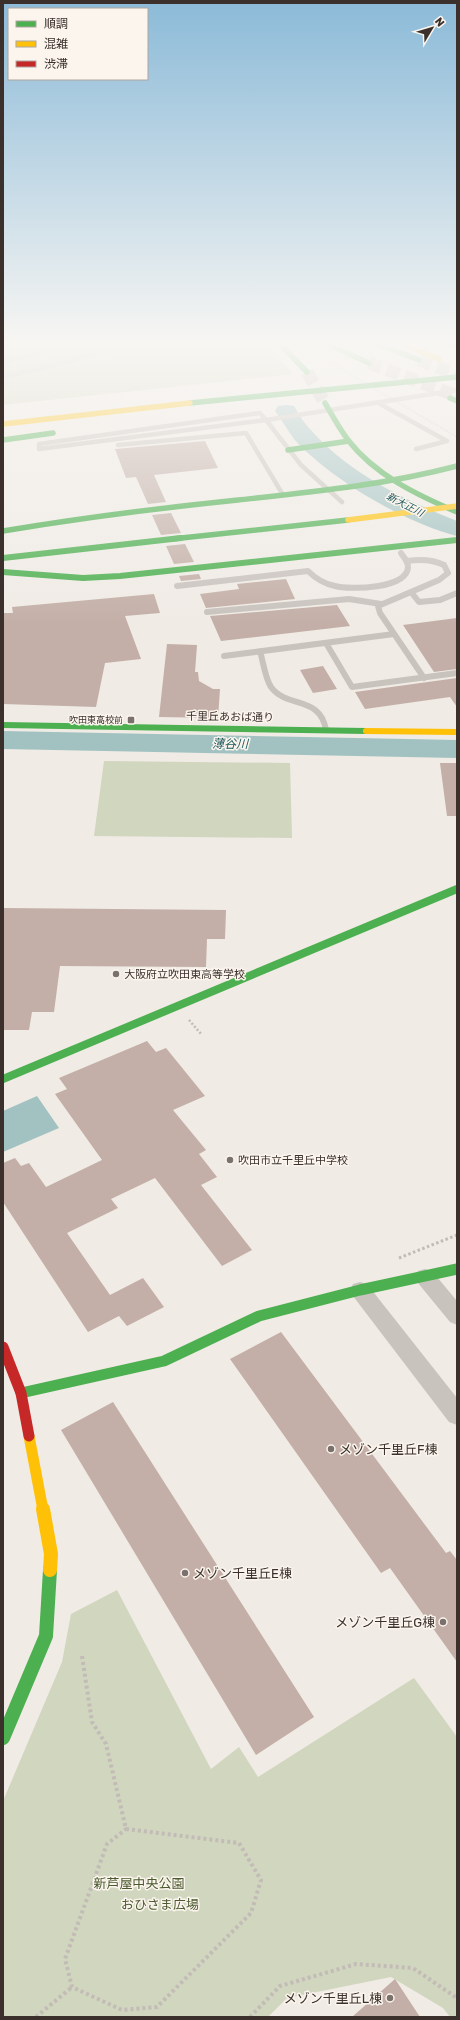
<svg xmlns="http://www.w3.org/2000/svg" width="460" height="2020" viewBox="0 0 460 2020" font-family="Rubik,'Noto Sans JP',sans-serif">
  <rect width="100%" height="100%" fill="#f0ebe5"/>
  <path fill="#d1d6bf" d="M3 341H260L268 346 293 374 3 405Z
    M104 761 290 763 292 838 94 836Z
    M117 1590 211 1769 239 1747 258 1777 414 1678 457 1737V2017H450L443 2008 391 1977 287 1998 268 2017H3V1801L62 1662 71 1614Z"/>
  <path fill="#a1c2c1" d="M37 1096 59 1128 3 1152V1111Z"/>
  <g fill="none" stroke-linecap="round" stroke-linejoin="round">
    <path fill="#a1c2c1" fill-rule="evenodd" d="M286 405 294 406C299 414 303 422 310 429 347 472 404 500 457 521V536C405 523 330 479 294 439 287 430 282 420 275 411L278 406Z
      M3 731 457 740V758L3 749Z"/>
  </g>
  <path fill="#c3afa7" d="M205 441 218 468 154 475 166 502 148 504 136 477 126 478 115 449Z
    M171 513 181 533 161 535 152 515Z
    M185 544 194 562 174 564 166 546Z
    M199 574 201 579 181 581 179 576Z
    M286 579 295 599 206 608 200 594 239 589 237 584Z
    M154 594 160 613 125 616 141 659 105 663 96 707 3 704V613H13L12 607Z
    M337 605 350 626 221 641 210 616Z
    M457 618V669L434 672 403 625Z
    M167 644 197 645 195 672H198L199 681 213 689H220L218 718 159 717Z
    M323 666 337 689 313 693 300 670Z
    M457 678V707L450 697 365 709 355 692Z
    M440 763H457V816H447Z
    M3 908 226 910 225 939H207L206 967 60 966 54 1012H32L29 1030H3Z
    M147 1041 156 1052 166 1048 205 1096 173 1110 206 1150 199 1154 217 1177 201 1185 252 1250 222 1266 155 1178 111 1199 118 1208 67 1233 110 1295 143 1278 164 1307 127 1326 119 1316 88 1332 3 1202V1163L15 1158 21 1166 29 1163 46 1187 102 1160 55 1094 67 1089 59 1078Z
    M281 1332 446 1553 450 1551 457 1560V1662L390 1568 381 1573 230 1359Z
    M113 1402 314 1717 256 1755 61 1430Z
    M395 1979 420 2017H352Z"/>
  <g fill="none" stroke-linecap="round" stroke-linejoin="round">
    <path stroke="#ccc6c0" stroke-width="13" stroke-dasharray="13 6" stroke-linecap="butt" d="M307 372 325 403"/>
    <path stroke="#ccc6c0" stroke-width="13" stroke-dasharray="13 6" stroke-linecap="butt" d="M419 360 457 374
      M369 363 457 396"/>
    <path stroke="#c2bbb6" stroke-width="1.5" stroke-dasharray="1 1" stroke-linecap="butt" d="M3 343 20 341"/>
    <path stroke="#c2bbb6" stroke-width="2.5" stroke-dasharray="2 2" stroke-linecap="butt" d="M189 1020 202 1035"/>
    <path stroke="#c2bbb6" stroke-width="3" stroke-dasharray="2.5 2.5" stroke-linecap="butt" d="M399 1258 457 1235"/>
    <path stroke="#c2bbb6" stroke-width="4" stroke-dasharray="3 3" stroke-linecap="butt" d="M82 1656 92 1722 106 1744 126 1829
      M126 1829 239 1843 261 1880 251 1913 157 2007 122 2010 72 1987 65 1959 107 1844Z
      M36 2017 72 1987
      M250 2017 280 1986 356 1964 413 1968 457 1998"/>
    <path stroke="#c9c3be" stroke-width="4.5" d="M3 360 20 358 60 348 107 341
      M3 376 31 371 145 341
      M380 404 447 441 416 449
      M260 413 266 420 39 449V444Z
      M266 420 301 465 342 502
      M266 420 457 390
      M118 445 246 433 283 495"/>
    <path stroke="#c9c3be" stroke-width="6" d="M407 561C420 559 432 559 444 565L448 573 439 580 378 606 380 613 424 678
      M177 586 308 571C316 579 324 584 335 586 350 590 407 589 408 567 408 561 404 558 401 553
      M411 592 419 602 440 600 457 593
      M207 612 349 599 381 604
      M326 643 352 687 457 673
      M260 651C263 661 265 678 271 687 287 709 320 695 326 730
      M224 656 394 634"/>
    <path fill="#c9c3be" fill-rule="evenodd" d="M425 1269 432 1271 457 1301V1325L450 1322 418 1283 415 1277 418 1271Z
      M360 1282 367 1284 457 1398V1425L449 1422 353 1296 350 1290 353 1284Z"/>
    <path stroke="#4caf50" stroke-width="5.5" d="M277 341 307 372
      M321 341 369 363
      M370 341 419 360
      M435 341 457 346
      M450 398 457 401
      M190 403 457 377
      M325 403C332 415 339 428 348 440 375 475 417 495 457 512
      M3 440 53 433
      M288 450 349 441
      M3 531C81 518 159 508 238 500 312 492 385 485 457 466
      M172 539 348 520"/>
    <path stroke="#4caf50" stroke-width="6" d="M3 558 181 538
      M3 572 83 578 120 576 457 540
      M3 725 366 731"/>
    <path stroke="#4caf50" stroke-width="8" d="M3 1079 457 889"/>
    <path stroke="#4caf50" stroke-width="11" d="M21 1393 164 1361 259 1316 360 1290 457 1269"/>
    <path stroke="#4caf50" stroke-width="14" d="M3 1738 46 1636 50 1570"/>
    <path stroke="#ffc107" stroke-width="5.5" d="M408 346 439 359
      M3 424 190 403
      M348 520 457 506"/>
    <path stroke="#ffc107" stroke-width="6" d="M366 731 457 732"/>
    <path stroke="#ffc107" stroke-width="11" d="M29 1436 43 1510"/>
    <path stroke="#ffc107" stroke-width="14" d="M43 1509 51 1554 50 1570"/>
    <path stroke="#c62828" stroke-width="11" d="M3 1347 21 1393 29 1436"/>
    <path stroke="#b1aca8" stroke-width="2" stroke-dasharray="0.5 2" stroke-linecap="butt" d="M288 341 353 376 457 437"/>
  </g>
  <linearGradient id="sky" x2="0" y2="1"><stop stop-color="#8bbad8"/><stop offset="0.55" stop-color="#f8f6f3"/><stop offset="1" stop-color="#f8f6f3" stop-opacity="0"/></linearGradient>
  <rect width="460" height="624" fill="url(#sky)"/>
  <g fill="#7a716c" stroke="#fbf5ee" stroke-width="1.5">
    <rect x="127" y="716" width="8" height="8" rx="2"/>
    <circle cx="116" cy="974" r="4"/>
    <circle cx="230" cy="1160" r="4"/>
    <circle cx="331" cy="1449" r="4"/>
    <circle cx="185" cy="1573" r="4"/>
    <circle cx="443" cy="1622" r="4"/>
    <circle cx="390" cy="1998" r="4"/>
  </g>
  <g text-anchor="middle" dominant-baseline="central" stroke-width="3" stroke-linejoin="round" paint-order="stroke">
    <g font-size="9" fill="#3b302b" stroke="#fbf5ee" text-anchor="end">
      <text x="123" y="720">吹田東高校前</text>
    </g>
    <g font-size="10" font-style="italic" fill="#1f5a5e" stroke="#fbf5ee">
      <text transform="translate(405 505) rotate(27)">新大正川</text>
    </g>
    <g font-size="11" fill="#3b302b" stroke="#fbf5ee">
      <text transform="translate(230 717) rotate(1)">千里丘あおば通り</text>
    </g>
    <g font-size="11" fill="#3b302b" stroke="#fbf5ee" text-anchor="start">
      <text x="124" y="974">大阪府立吹田東高等学校</text>
      <text x="238" y="1160">吹田市立千里丘中学校</text>
    </g>
    <g font-size="12" font-style="italic" fill="#1f5a5e" stroke="#fbf5ee">
      <text transform="translate(230 744) rotate(1)">薄谷川</text>
    </g>
    <g font-size="13" fill="#3b302b" stroke="#fbf5ee" text-anchor="start">
      <text x="339" y="1449">メゾン千里丘F棟</text>
      <text x="193" y="1573">メゾン千里丘E棟</text>
      <text x="435" y="1622" text-anchor="end">メゾン千里丘G棟</text>
      <text x="382" y="1998" text-anchor="end">メゾン千里丘L棟</text>
    </g>
    <g font-size="13" fill="#4a5a2e" stroke="#fbf5ee">
      <text x="139" y="1883">新芦屋中央公園</text>
      <text x="160" y="1904">おひさま広場</text>
    </g>
  </g>
  <rect width="460" height="2020" fill="none" stroke="#3b302b" stroke-width="8"/>
  <rect x="8" y="8" width="140" height="72" fill="#fbf5ee" stroke="#aea6a0"/>
  <rect x="16" y="21" width="20" height="6" fill="#4caf50" stroke="#aea6a0"/>
  <text x="44" y="28" font-size="12" fill="#3b302b">順調</text>
  <rect x="16" y="41" width="20" height="6" fill="#ffc107" stroke="#aea6a0"/>
  <text x="44" y="48" font-size="12" fill="#3b302b">混雑</text>
  <rect x="16" y="61" width="20" height="6" fill="#c62828" stroke="#aea6a0"/>
  <text x="44" y="68" font-size="12" fill="#3b302b">渋滞</text>
  <g transform="translate(432 28) rotate(52)" stroke="#fbf5ee" stroke-width="3" paint-order="stroke">
  <path d="M0-3L7 15L0 10L-7 15Z" fill="#3b302b"/>
  <text y="-6" font-size="11" font-weight="bold" text-anchor="middle" fill="#3b302b">N</text>
  </g>
</svg>
